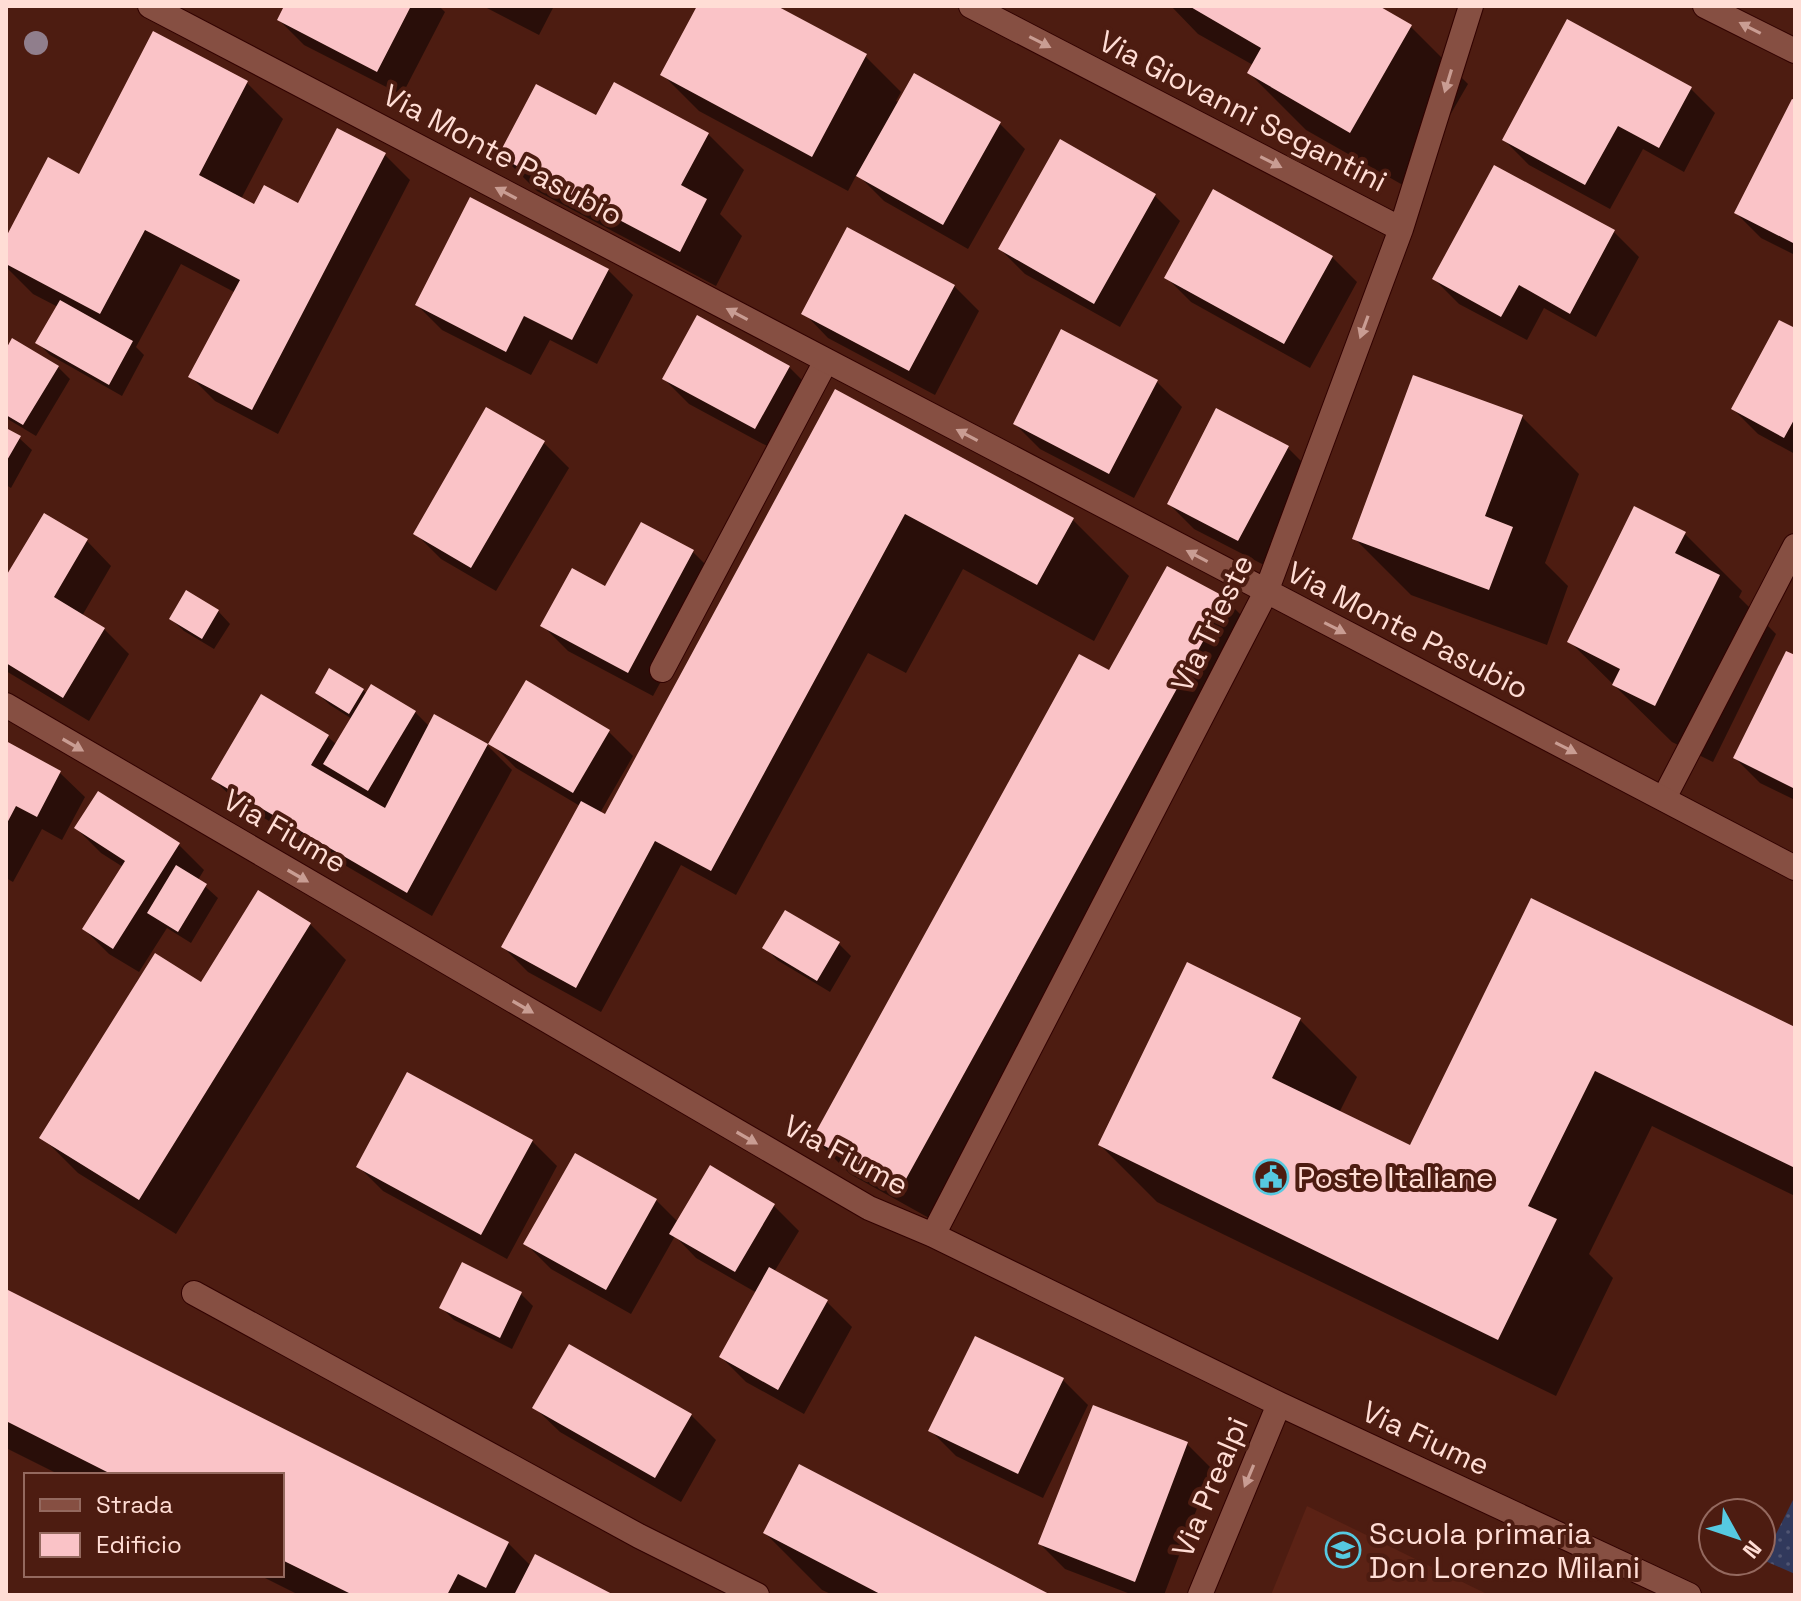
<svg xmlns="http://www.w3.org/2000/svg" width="1801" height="1601" viewBox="0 0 1801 1601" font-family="'Space Grotesk',sans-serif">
  <defs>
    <pattern id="grass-dots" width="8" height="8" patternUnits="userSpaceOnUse" patternTransform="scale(2)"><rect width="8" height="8" fill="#31395c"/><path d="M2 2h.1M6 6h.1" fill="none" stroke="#505572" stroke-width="1.8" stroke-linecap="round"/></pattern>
  </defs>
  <rect width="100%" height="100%" fill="#4d1c11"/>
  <path fill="#5b2215" d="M1307 1506 1489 1595H1271Z"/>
  <path fill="url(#grass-dots)" d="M1795 1496V1574L1763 1560Z"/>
  <path fill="#0007" d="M286 6H439L445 12 402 95 304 45 279 20Z
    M483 6H554L539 35Z
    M700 6H773L865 56 901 92 896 101 900 103 1000 124 1025 149 968 249 884 201 857 174 848 191 699 111 663 75Z
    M1171 6H1375L1411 27 1468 84 1408 188 1306 130 1249 73 1253 65 1198 34Z
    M247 83 283 119 241 199 253 205 299 206 385 155 410 180 278 434 215 401 190 376 236 293 181 264 136 347 144 355 122 396 50 355 38 343 58 307 33 294 6 267V242L80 176Z
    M1690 88 1715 113 1684 172 1643 149 1610 209 1529 165 1504 140Z
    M1795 102V255L1761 238 1736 213Z
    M597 118 708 134 744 170 720 214 742 236 716 286 537 191 501 155Z
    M1061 142 1155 196 1180 221 1120 327 1025 274 1000 249Z
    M1614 232 1639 257 1596 337 1544 308 1527 340 1459 304 1434 279Z
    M1332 257 1357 282 1310 368 1191 302 1166 277Z
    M608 270 633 295 597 364 550 340 531 375 442 330 417 305Z
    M954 286 979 311 935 395 828 338 804 313Z
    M1795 330V454L1758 434 1733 409Z
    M6 353 58 367 70 379 36 436 6 418Z
    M789 367 814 392 780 453 689 404 664 379Z
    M1157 382 1182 407 1134 498 1040 449 1015 424Z
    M836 392 1072 519 1129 576 1094 641 963 569 906 673 868 653 736 895 681 865 601 1012 528 972 503 947 580 806 516 768 491 743 608 731 633 756 600 813 606 817Z
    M1522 417 1579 474 1545 563 1568 586 1547 645 1411 595 1354 538Z
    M6 430 19 438 32 450 11 488 6 485Z
    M544 443 569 468 496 591 441 559 416 534Z
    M1288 448 1313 473 1264 565 1194 529 1169 504Z
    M1685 534 1742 591 1739 597 1776 634 1713 762 1672 742 1569 641Z
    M87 541 111 566 82 616 104 629 129 654 89 721 6 671V580Z
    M693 552 718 577 653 696 568 651 543 626Z
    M1168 568 1226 600 1251 625 938 1223 850 1174 814 1138 1110 673Z
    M218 611 230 624 214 649 184 631 171 619Z
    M1795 657V800L1760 783 1735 758Z
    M363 690 367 694 415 712 430 727 487 745 512 770 432 916 238 803 213 779 328 737 337 745 352 719 330 705 317 693Z
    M6 744 60 773 85 797 62 840 42 829 13 882 6 878Z
    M98 794 179 845 204 870 198 880 218 898 191 943 167 928 139 972 109 954 84 929 123 867 101 853 76 828Z
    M1532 901 1795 1029V1196L1652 1126 1589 1254 1613 1278 1556 1396 1157 1202 1100 1145 1300 1020 1357 1077 1339 1113 1411 1148Z
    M310 924 346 960 176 1234 78 1173 42 1137 202 984Z
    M839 944 851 956 830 992 777 960 765 947Z
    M532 1141 557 1166 507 1259 383 1191 358 1166Z
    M710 1168 774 1206 799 1231 774 1272 827 1302 852 1327 804 1414 746 1382 721 1357 757 1293 696 1258 675 1236 631 1314 551 1269 526 1244 656 1200 678 1222Z
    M463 1264 521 1294 533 1306 512 1349 454 1320 441 1307Z
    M6 1291 508 1543 531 1566 610 1595H299L259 1575H282V1475H60L6 1448Z
    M976 1338 1063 1380 1088 1405 1043 1498 956 1456 931 1431Z
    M535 1408 691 1415 716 1440 681 1502 560 1432Z
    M1094 1408 1187 1444 1212 1469 1164 1595H1133L1065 1569 1040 1544Z
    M765 1533 1046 1595H833L822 1590Z"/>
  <path fill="#fac3c7" d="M284 6H411L377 72 277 20Z
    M697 6H777L867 54 812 157 660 75Z
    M1189 6H1379L1412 25 1350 133 1247 73 1261 48Z
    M1567 19 1692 87 1659 148 1618 126 1585 185 1502 140Z
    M153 31 248 81 199 175 254 204 264 185 298 203 337 128 386 153 252 410 188 377 240 280 145 230 100 314 6 264V237L48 157 79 174Z
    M914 73 1001 122 943 225 856 176Z
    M614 82 709 133 681 185 707 199 680 252 498 156 536 84 596 115Z
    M1792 99 1795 100V244L1734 213Z
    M1060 139 1156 194 1094 304 998 249Z
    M1494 165 1615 230 1570 314 1519 285 1501 317 1432 279Z
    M1213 189 1333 256 1284 344 1164 278Z
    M470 197 609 269 572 340 524 316 506 352 415 305Z
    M847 227 955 285 909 371 801 314Z
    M60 300 133 341 109 385 35 343Z
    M697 315 790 366 755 429 662 379Z
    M1779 320 1795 328V418L1784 438 1731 409Z
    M1061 329 1158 380 1109 474 1013 424Z
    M12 338 59 366 23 425 6 415V349Z
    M1413 375 1523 415 1485 516 1513 527 1489 590 1352 539Z
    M835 389 1074 518 1037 585 905 514 711 871 655 841 576 988 501 947 581 801 605 814Z
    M486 407 545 441 471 568 413 534Z
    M1216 408 1289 446 1238 541 1167 504Z
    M6 428 21 436 6 462Z
    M1634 506 1686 532 1675 553 1720 575 1655 706 1612 685 1620 669 1567 642Z
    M44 513 88 539 54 597 105 628 63 698 6 663V576Z
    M641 522 694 550 628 673 540 626 572 568 605 586Z
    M1167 566 1227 598 901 1188 812 1139 1079 654 1109 670Z
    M186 590 219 610 202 639 169 619Z
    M1786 651 1795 655V789L1733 758Z
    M329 668 364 689 349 714 315 693Z
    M526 680 610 730 573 793 488 744Z
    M371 684 416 711 368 791 323 764Z
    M261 694 329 735 311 765 385 808 434 714 488 744 407 893 211 779Z
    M6 741 61 771 37 817 16 806 6 825Z
    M98 791 180 843 113 949 82 929 125 861 74 828Z
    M176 865 207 884 178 932 147 913Z
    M258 890 311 923 139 1200 39 1138 155 953 201 982Z
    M1531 898 1795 1027V1168L1595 1071 1528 1206 1557 1219 1498 1340 1098 1145 1187 962 1301 1018 1272 1078 1410 1145Z
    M785 910 840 942 817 981 762 948Z
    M407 1072 533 1140 481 1235 356 1167Z
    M575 1153 657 1199 606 1290 523 1244Z
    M710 1165 775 1204 735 1272 669 1234Z
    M462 1262 522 1292 500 1338 439 1308Z
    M769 1267 828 1300 778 1390 719 1357Z
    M6 1289 509 1542 486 1588 458 1574 447 1595H353L282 1560V1475H113L6 1421Z
    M975 1336 1064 1378 1018 1474 928 1431Z
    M569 1344 692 1414 655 1478 532 1408Z
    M1093 1405 1188 1442 1135 1582 1038 1544Z
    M799 1464 1051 1595H882L763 1533Z
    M535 1554 614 1595H514Z"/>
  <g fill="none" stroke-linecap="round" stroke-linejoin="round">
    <g stroke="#310200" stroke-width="26">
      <path id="lane" d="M662 670 826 361
        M1664 798 1795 546
        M194 1293 639 1536 757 1595"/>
    </g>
    <g stroke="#310200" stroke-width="26">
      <path id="street" d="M150 6 1795 868
        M971 6 1401 229
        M1705 6 1795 51
        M6 705 869 1208 933 1235 1279 1404 1689 1595
        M933 1235 1266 592 1401 229 1471 6
        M1200 1595 1279 1404"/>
    </g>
    <use href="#lane" stroke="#864f42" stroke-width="24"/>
    <use href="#street" stroke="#864f42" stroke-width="24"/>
  </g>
  <circle fill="#907e8c" cx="36" cy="43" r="12"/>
  <defs><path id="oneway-solid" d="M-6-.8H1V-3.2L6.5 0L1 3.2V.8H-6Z" transform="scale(2)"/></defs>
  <g fill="#c99d93">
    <use href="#oneway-solid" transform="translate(1750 28) rotate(-153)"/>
    <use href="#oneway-solid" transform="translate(1040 42) rotate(27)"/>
    <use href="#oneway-solid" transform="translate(1448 81) rotate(107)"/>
    <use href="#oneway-solid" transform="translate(1271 162) rotate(27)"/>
    <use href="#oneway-solid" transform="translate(506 193) rotate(-152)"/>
    <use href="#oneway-solid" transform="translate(737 314) rotate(-152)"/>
    <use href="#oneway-solid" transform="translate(1364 327) rotate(110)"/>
    <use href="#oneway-solid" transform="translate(967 435) rotate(-152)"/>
    <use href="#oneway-solid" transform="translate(1197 556) rotate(-152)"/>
    <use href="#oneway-solid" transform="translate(1335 628) rotate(27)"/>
    <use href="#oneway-solid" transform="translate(73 745) rotate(30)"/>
    <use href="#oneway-solid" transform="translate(1566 748) rotate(27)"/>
    <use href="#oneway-solid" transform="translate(298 876) rotate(30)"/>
    <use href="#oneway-solid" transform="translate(523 1007) rotate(30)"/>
    <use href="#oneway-solid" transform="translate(747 1138) rotate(30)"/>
    <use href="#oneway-solid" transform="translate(1249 1476) rotate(113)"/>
  </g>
  <defs>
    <g id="civic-ring" transform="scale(1.8)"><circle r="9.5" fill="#4d1c11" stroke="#56c9e1" stroke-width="1.5"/><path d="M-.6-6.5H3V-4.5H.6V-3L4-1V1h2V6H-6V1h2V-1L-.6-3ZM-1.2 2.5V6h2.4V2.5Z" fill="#56c9e1"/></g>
    <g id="school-ring" transform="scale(1.8)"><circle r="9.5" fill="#4d1c11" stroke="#56c9e1" stroke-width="1.5"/><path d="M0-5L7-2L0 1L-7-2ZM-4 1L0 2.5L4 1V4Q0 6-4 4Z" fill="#56c9e1"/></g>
  </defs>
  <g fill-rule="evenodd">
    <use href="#civic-ring" x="1271" y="1177"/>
    <use href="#school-ring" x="1343" y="1550"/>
  </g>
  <g text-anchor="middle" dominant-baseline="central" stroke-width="8" stroke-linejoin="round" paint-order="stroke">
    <g font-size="30" fill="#ffddd5" stroke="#4d1c11">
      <text transform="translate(1243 111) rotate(27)">Via Giovanni Segantini</text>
      <text transform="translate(503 155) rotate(28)">Via Monte Pasubio</text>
      <text transform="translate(1212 623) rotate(-64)">Via Trieste</text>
      <text transform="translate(1408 630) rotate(27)">Via Monte Pasubio</text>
      <text transform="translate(285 831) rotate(30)">Via Fiume</text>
      <text transform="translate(846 1155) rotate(28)">Via Fiume</text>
      <text transform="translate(1426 1438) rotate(25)">Via Fiume</text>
      <text transform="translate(1210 1487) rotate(-67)">Via Prealpi</text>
    </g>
    <g font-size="30" fill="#ffddd5" stroke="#4d1c11" text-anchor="start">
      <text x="1297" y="1177">Poste Italiane</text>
      <text x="1369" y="1533">Scuola primaria<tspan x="1369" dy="34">Don Lorenzo Milani</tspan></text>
    </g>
  </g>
  <rect width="1801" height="1601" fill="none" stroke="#ffddd5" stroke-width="16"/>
  <rect x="24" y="1473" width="260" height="104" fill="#4d1c11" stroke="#94695f" stroke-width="2"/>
  <rect x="40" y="1499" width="40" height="12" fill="#864f42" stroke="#94695f" stroke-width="2"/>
  <text x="96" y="1513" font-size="24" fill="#ffddd5">Strada</text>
  <rect x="40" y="1533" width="40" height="24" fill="#fac3c7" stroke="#94695f" stroke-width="2"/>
  <text x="96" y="1553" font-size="24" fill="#ffddd5">Edificio</text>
  <g transform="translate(1737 1537) rotate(130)"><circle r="38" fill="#4d1c11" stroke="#94695f" stroke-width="2"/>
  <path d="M0-6L14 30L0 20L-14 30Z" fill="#56c9e1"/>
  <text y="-12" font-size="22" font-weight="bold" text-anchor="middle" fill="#ffddd5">N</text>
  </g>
</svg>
